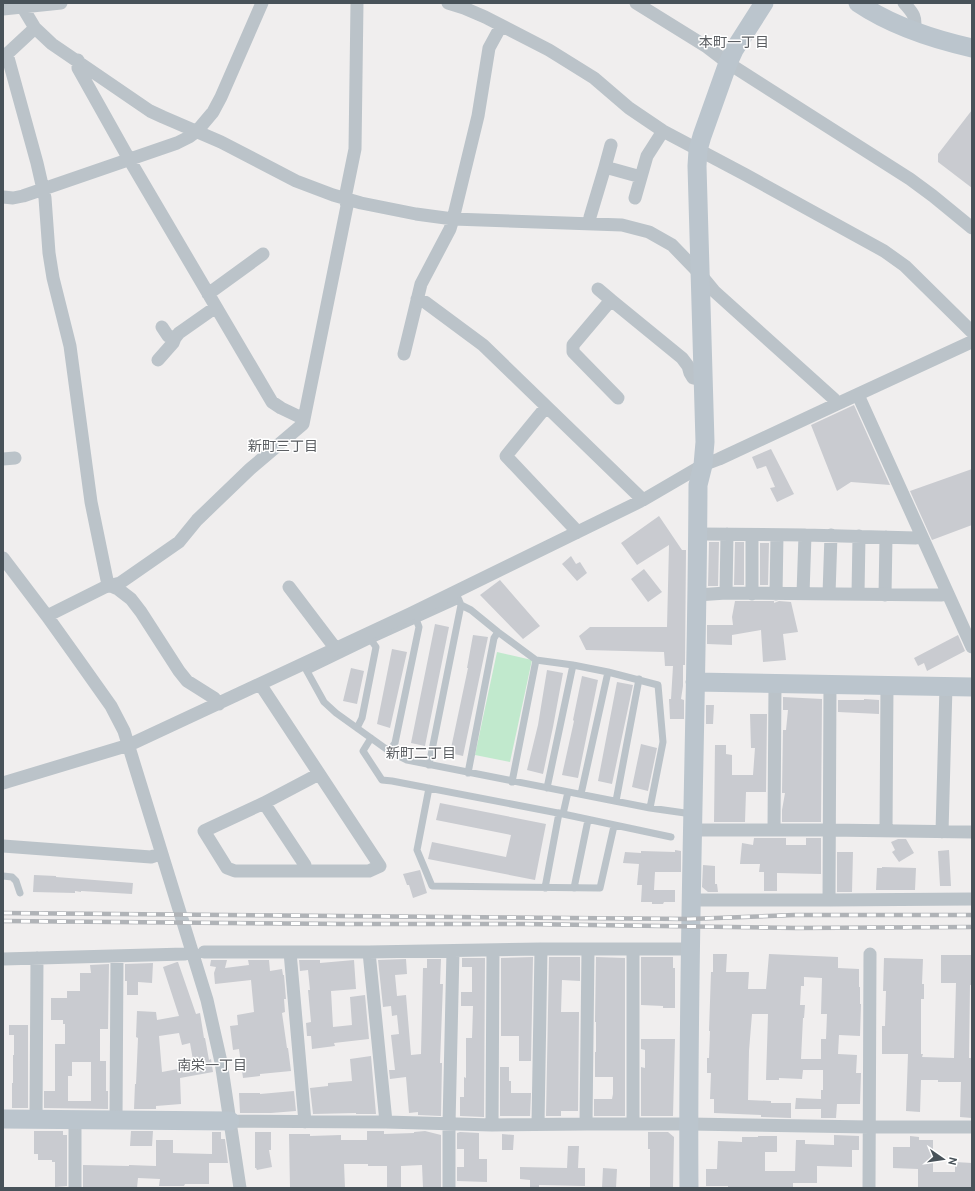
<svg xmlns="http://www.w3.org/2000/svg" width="975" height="1191" viewBox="0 0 975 1191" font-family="Cabin,'Noto Sans JP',sans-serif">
  <rect width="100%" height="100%" fill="#f0eeee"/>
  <path fill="#c1e9cd" d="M497 652 532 660 510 762 475 755Z"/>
  <path fill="#c9cbd0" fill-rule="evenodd" d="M972 110V188L938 162V154Z
    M854 405 890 485 851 482 837 491 811 425Z
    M771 449 794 494 777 502 770 488 775 487 766 466 757 469 752 457Z
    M972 469V525L932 540 910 491Z
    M659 516 682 550H686L685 665H683V686L681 699 684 700V719H670L669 699H671L673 666H665L664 652 586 650 579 636 590 627H667L669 545 637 565 621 543Z
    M709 542H719L718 586H708Z
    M735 542H744V585H734Z
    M760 543H769L768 585H760Z
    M571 556 576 564 580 562 587 573 577 581 562 564Z
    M644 569 662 592 648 602 631 579Z
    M500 580 540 626 523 639 480 595Z
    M735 601H774V603L779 601 791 602 798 632 783 634 786 660 763 662 761 630 732 635V645L707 644V625H733L732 617Z
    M435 624 449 627 425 746 411 743Z
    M473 635 488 637 463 756 450 753 468 668H467Z
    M958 635 965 651 927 671 924 663 918 666 914 658Z
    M392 649 407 652 390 728 377 724Z
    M351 668 364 671 357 704 343 701Z
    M547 670 563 673 553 727 543 774 527 770 538 725Z
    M582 676 598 680 578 778 562 775 574 721 573 720Z
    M617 682 633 685 612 784 598 781Z
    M783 697 822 699 821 822H782V810L785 793H782L783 730H786L788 710H783Z
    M864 699 879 700V714L838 712V700H864Z
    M706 705H714L713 724H706Z
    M750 714H767L766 792H746L745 822H714L715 745H726V754L732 755V775H753L755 748H751Z
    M641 744 657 748 648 791 632 787Z
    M440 803 546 824 535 880 428 859 432 842 506 857 511 835 436 820Z
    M754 838H786V845H806V838H821V874L777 873V891H764V872H759L760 864H740L742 843 753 845Z
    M898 839H906L914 853 899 862 892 852 895 850 891 842Z
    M675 850 681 851V872H655L654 890H675V902H664L663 904H652V902H641L642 885H637L639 864 623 863 625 852 641 853V851L675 852Z
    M949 850 951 886H940L938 851Z
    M837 852H853L852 892H837Z
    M703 865 715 866V884H717L718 892H708L702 887Z
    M882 867 916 868 915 890H876L877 868H882Z
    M420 870 427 893 413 898 409 885H407L403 874Z
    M34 875 56 876V877L133 883 132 894 81 891V892L75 891V893L33 892Z
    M713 954H727L726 972H749L748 989H766L769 954 838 957V968L859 969V987H860V1004H861L860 1036 839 1035 838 1054 857 1055 856 1073H861L860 1104H837L836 1118H821V1109H795L796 1098 821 1099V1090H823V1070H803L802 1079 779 1078V1080H766L768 1014H752L749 1051 748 1100 771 1101V1103H791V1118L761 1117V1115L714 1113V1099H710L711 1073H707V1058H709L710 1031H709L711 972H713ZM804 977 822 978 821 1014H827L826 1039H821V1059H801L803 1018H804L805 1005H800L801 986H804Z
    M941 955H972V985H970L969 1058H972V1118L960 1117 961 1082H938V1080H921L920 1112 906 1111 908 1054H882V1026H885L886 991H883L884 958 923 959 922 984H924V999H921V1054H923L922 1057 954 1058 956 983H941Z
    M533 957 531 1061H519V1036H501V958Z
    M549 957H580V981L562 980 561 1012H579L578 1111H561V1116H546Z
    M596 957 625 958V1116H594V1099H612L613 1094V1077H595V1052H596V1022H595Z
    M641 957H673V968H675V1008H663V1006L641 1005Z
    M462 958H485L484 1117 460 1116V1097H464V1077L466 1078V1038H472L473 1006H461V992H472V967H462Z
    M406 959 407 974 395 975 397 996 406 995 411 1055 421 1054 423 968H427V959H441L440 984H443L440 1063H442L441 1116 418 1115V1112L409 1113 406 1077 390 1079 389 1070H395L391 1035 399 1034 397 1015 392 1016 391 1006 383 1007 378 960Z
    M211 960H227L225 968 249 965 248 960H269L270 971 282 969 283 975H284L286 999H284L285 1012 282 1013 287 1048H288L291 1071 260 1074V1076L243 1078 239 1049 233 1050 230 1026 238 1025 237 1015 254 1012 251 980 215 984 214 973 216 967 210 966Z
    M299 960H320V963L354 960 356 989 331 991 333 1027 352 1025 350 997 365 995 369 1039 334 1043 335 1046 312 1049 311 1036H307L306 1023 311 1022 308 990H310L308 970 300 971Z
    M177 962H178L196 1014 200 1013 204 1038H205L209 1060 211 1059 213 1072 180 1078 181 1104 156 1106V1109H134L135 1084H136L138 1038 136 1037 137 1011 156 1012 157 1020 179 1016 163 967ZM179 1033 182 1045 190 1043 194 1066 162 1072 159 1036Z
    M153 963 152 983 138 982V995H127V981H125V964Z
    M109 964 108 1029H100V1061H106V1091H108V1109L44 1108V1091H55V1044H65V1024H63V1020H51V998H67V991H80V973H91L90 965ZM72 1062H91V1101H68V1076H72Z
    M9 1025H28V1108H12V1083H13V1055H14V1035H9Z
    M641 1039H675L673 1116H641V1067L645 1068V1050L641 1049Z
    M371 1056 376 1114H356V1113L313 1114 310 1088 328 1086V1083L352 1081 350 1059Z
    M500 1067H509V1081H511V1093H531L530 1116H500Z
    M294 1091 296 1111 271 1113H240L239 1093H260V1094Z
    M34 1131H63V1135H67V1186L55 1187V1162H52V1160H38V1154H34Z
    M131 1131H153L152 1146H130Z
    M367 1131H384V1134L414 1133V1132L425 1131 441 1135V1188H423L422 1165 401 1166V1188H387V1166H368V1164H344L345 1188H290L289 1134H310V1136L341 1135V1140H367Z
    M212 1132H221V1139H225L228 1163H209V1184H185L184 1186H159L160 1179 138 1178 137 1188H83V1165L129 1166V1165L156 1166V1140H173V1153L212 1154Z
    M255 1132H271V1150H269L272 1167 257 1170 256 1168H255Z
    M460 1132 479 1133V1159H487V1182L457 1181V1167H464V1149H457V1133Z
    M648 1132H668L674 1137 673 1188H650V1149H648Z
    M502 1134 514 1135 513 1150H502Z
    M834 1135 859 1136V1150H852V1167L817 1166V1183H793V1188H728V1186H706V1169H717L718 1141 742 1142V1137H758V1136H777V1152H765V1171H795L796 1140H805V1144L834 1145Z
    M910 1136 919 1137V1140H933V1172H955V1162L972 1163V1188H918V1169L893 1168V1147H910Z
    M568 1146H579L578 1168H585V1186L539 1185V1188H530V1180L520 1179V1167L567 1168Z
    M603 1168 617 1169 616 1188H602Z"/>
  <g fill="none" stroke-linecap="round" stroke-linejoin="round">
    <path stroke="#bbc3c9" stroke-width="7" d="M455 591 461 605 471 610 498 632 536 660 573 665 608 672 658 685 663 742 650 808
      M303 664 324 702 336 713 389 751 407 760 650 808 692 814
      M307 671 371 640 459 600
      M357 728 362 718 376 647 371 640
      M371 738 363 751 382 780 392 781 563 814 568 792
      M389 751 395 743 419 627 416 619
      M429 765 461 605
      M468 773 494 638 498 632
      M512 782 536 660
      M429 788 417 850 432 886 600 888 614 826
      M547 788 573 665
      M581 794 608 672
      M616 801 639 679
      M563 814 671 837
      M3 876 12 877 16 881 20 893
      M545 888 559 813
      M574 888 588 820"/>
    <path stroke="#bbc3c9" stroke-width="13" d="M20 3 35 28 52 44 150 111 163 117 221 142 296 181 333 195 361 203 416 214 453 219 622 225 649 232 672 245 700 274 714 291 834 399 837 404
      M448 3 464 8 485 17 549 50 594 78 629 108 663 131 746 175 884 251 905 266 972 332
      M636 3 707 47 728 63 910 179 933 196 972 228
      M904 3C913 13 917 17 914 31
      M3 9 61 3
      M35 28 7 54 37 163 45 198 49 253 53 278 70 346 91 502 107 580 111 586 118 589 131 599 141 612 179 671 187 681 214 698 219 704
      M78 60V68L129 159 272 402 281 408 304 419
      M611 145 605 167 641 177
      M3 197 13 198 23 196 177 143 189 137 197 131 213 112 221 97 262 3
      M635 198 647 156 663 131
      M590 224V217L605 167
      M598 289 611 300 573 345V352L618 398
      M208 294 263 254
      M417 299 425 302 483 345 643 500
      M611 300 682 358 688 366 690 373 693 378 703 380
      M175 338 179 333 216 307
      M404 354 421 284 450 229 453 219 478 116 489 48 501 26
      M158 360 173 343 175 338 168 336 162 327
      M858 395 972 647
      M546 407 506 456 574 528 576 533
      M3 459 15 458
      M698 534 805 535 916 538 921 536
      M3 558 47 616 77 658 111 706 124 731 207 1000 221 1062 240 1188
      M289 587 336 649
      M726 593 727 534
      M752 594V535
      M776 594 777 535
      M803 594 805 535
      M829 594 831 535
      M858 594 859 536
      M697 595 726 593 942 595 947 593
      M885 595 886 537
      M47 616 105 587 120 583 179 542 197 520 250 469 303 424 347 206 345 198 355 149 357 3
      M260 684 380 866 369 871H235L227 868 204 831 264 803 319 774
      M3 783 129 745 410 614 643 500 703 465 719 459 837 404 969 343H972
      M264 803 305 865V871
      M692 830H829L972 832
      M774 830 775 684
      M886 831 887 686
      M942 832 946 686
      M3 846 151 857 154 856
      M691 900H829L972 899
      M829 900 830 685
      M204 952H369L541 949H690
      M290 952 305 1122
      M369 952 386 1122
      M3 959 185 954
      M36 1119 37 958
      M116 1120 117 957
      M230 1121 386 1122 492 1125 586 1124H689L869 1127H972
      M538 1124 541 949
      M586 1124 588 950
      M633 1124V950
      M492 1125 493 950
      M75 1188V1119
      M449 1188V1124L453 951
      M869 1188 870 954"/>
    <path stroke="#bbc5cd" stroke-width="19" d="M858 3C892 26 932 39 972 48
      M695 682 972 687
      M3 1119 230 1121
      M689 1188C687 954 697 719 698 485L703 465 705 442 697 166 698 150 702 136 728 63 734 50 764 3"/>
    <g stroke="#b0b3b7" stroke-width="4.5">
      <path id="rail" d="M3 913 690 919 794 915H972
        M3 921 346 924H523L796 928 972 927"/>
    </g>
    <use href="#rail" stroke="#fff" stroke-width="3" stroke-dasharray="9" stroke-linecap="butt"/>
  </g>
  <g text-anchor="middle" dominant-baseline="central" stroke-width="3" stroke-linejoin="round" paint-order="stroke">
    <g font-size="14" fill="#5b5e62" stroke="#fff">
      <text x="734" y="42">本町一丁目</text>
      <text x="283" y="446">新町三丁目</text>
      <text x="421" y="753">新町二丁目</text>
      <text x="212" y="1065">南栄一丁目</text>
    </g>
  </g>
  <rect width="975" height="1191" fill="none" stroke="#485259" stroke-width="8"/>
  <g transform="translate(943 1159) rotate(103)" stroke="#ffffff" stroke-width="3" paint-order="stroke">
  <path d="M0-3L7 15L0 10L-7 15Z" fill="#485259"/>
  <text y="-6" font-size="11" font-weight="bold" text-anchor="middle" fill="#485259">N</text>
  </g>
</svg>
